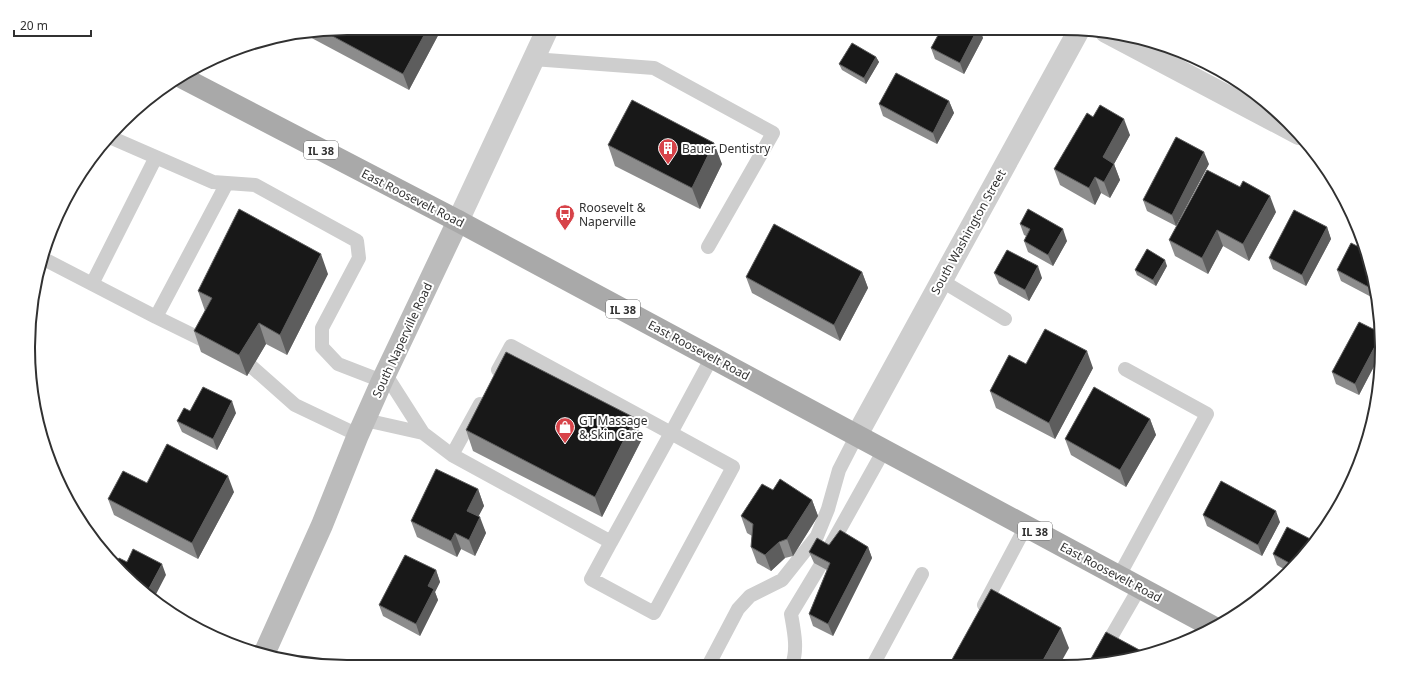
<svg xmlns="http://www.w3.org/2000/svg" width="1410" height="695" viewBox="0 0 1410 695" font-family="'Noto Sans',sans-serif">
  <rect width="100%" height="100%" fill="#fff"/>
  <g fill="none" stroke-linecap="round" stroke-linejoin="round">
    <path stroke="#cecece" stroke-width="14" d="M533 59 654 68 773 133 708 247
      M112 138 213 182 255 185 357 241 359 258 322 328V347L338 364 382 381
      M42 258 156 317 227 183
      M942 281 1005 319
      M92 284 156 157
      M156 317 207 342
      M252 367 295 405 358 435
      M498 370 511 346 671 433 712 357
      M386 375 423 433 452 455
      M480 404 452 455 611 542 591 579 654 613 733 467 671 433 611 542
      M365 420 423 433
      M827 552 884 450
      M1119 576 1207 414 1125 369
      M984 605 1026 526
      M1103 651 1140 587
      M792 665C798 649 794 631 791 614L820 566
      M873 665 922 574
      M708 666 738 609 750 596 782 580 817 536 828 509 839 470 857 435"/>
    <path stroke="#cecece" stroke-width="22" d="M1106 32 1299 134
      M458 221 548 28
      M857 435 1079 30"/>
    <path stroke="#bbb" stroke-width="22" d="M264 654 322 525 358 435 382 381 458 221"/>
    <path stroke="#a9a9a9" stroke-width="22" d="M183 78 458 221 1213 627"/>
  </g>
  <path fill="#8c8c8c" d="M348 28H442L409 90 306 35Z
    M942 28H979L983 38 964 74 935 59 931 48Z
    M876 57 879 62 866 84 842 70 839 64Z
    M949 101 954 113 937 144 883 116 879 104Z
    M1093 117 1130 135 1114 164 1120 180 1110 198 1101 193 1095 205 1060 185 1054 169Z
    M608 145 722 164 700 209 615 166Z
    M1209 164 1176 226 1147 211 1143 200Z
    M1276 212 1249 261 1223 246 1208 274 1175 256 1169 240Z
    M1020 224 1067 241 1053 266 1028 252 1024 241 1026 236 1024 235Z
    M1327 227 1331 239 1306 286 1273 269 1269 258Z
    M1167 266 1156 286 1137 275 1135 270Z
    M1337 270 1376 285 1377 300 1341 281Z
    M862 272 868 288 840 341 752 293 746 277Z
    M994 273 1042 278 1029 301 999 284Z
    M328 274 287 355 266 344 247 376 201 352 194 331 205 311 198 291Z
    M1382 348 1381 353 1359 395 1336 384 1332 372Z
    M1026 364 1093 368 1055 439 996 408 990 391Z
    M190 411 236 413 217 450 182 432 177 421Z
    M635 418 642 439 602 517 473 451 466 430Z
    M1150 419 1156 435 1126 487 1071 455 1065 439Z
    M147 483 234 492 198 559 114 515 108 499Z
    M478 489 484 506 478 516 486 533 475 556 461 549 457 557 417 537 411 521Z
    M773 490 812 500 818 516 793 556 785 558 771 571 757 563 751 547 752 536 747 533 741 516Z
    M1203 515 1280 522 1262 556 1207 526Z
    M1316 542 1287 571 1277 565 1273 554Z
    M829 545 868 547 872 558 833 636 813 626 809 614 827 570 814 563 809 552Z
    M436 570 440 582 435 592 438 600 420 636 383 616 379 605Z"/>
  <path fill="#5d5d5d" d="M428 28H442L409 90 403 74Z
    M978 28H979L983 38 964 74 960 63Z
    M876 57 879 62 866 84 864 78Z
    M949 101 954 113 937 144 933 133Z
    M1124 119 1130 135 1109 173 1103 157Z
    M714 143 722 164 700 209 692 188Z
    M1204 152 1209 164 1176 226 1172 215Z
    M1114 164 1120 180 1110 198 1104 182Z
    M1095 177 1101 193 1095 205 1089 188Z
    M1270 196 1276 212 1249 261 1243 244Z
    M1327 227 1331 239 1306 286 1302 275Z
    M1063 229 1067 241 1053 266 1048 255Z
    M1217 230 1223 246 1208 274 1202 258Z
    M321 254 328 274 287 355 280 335Z
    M1165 260 1167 266 1156 286 1153 280Z
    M1038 266 1042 278 1029 301 1025 290Z
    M862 272 868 288 840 341 834 325Z
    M259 323 266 344 247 376 239 355Z
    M1381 335 1382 348 1381 353 1359 395 1355 384Z
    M1087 351 1093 368 1055 439 1049 423Z
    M232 401 236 413 217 450 213 439Z
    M635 418 642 439 602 517 595 497Z
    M1150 419 1156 435 1126 487 1120 470Z
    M228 476 234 492 198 559 192 543Z
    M478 489 484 506 473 527 467 511Z
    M812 500 818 516 793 556 787 539Z
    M1276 511 1280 522 1262 556 1258 545Z
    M480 517 486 533 475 556 469 540Z
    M455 533 461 549 457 557 451 541Z
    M779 542 785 558 771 571 765 555Z
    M868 547 872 558 833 636 828 624Z
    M162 564 166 575 153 600 146 594Z
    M436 570 440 582 435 592 438 600 420 636 416 624 428 586Z
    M1061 628 1069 648 1060 664H1041Z"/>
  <path fill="#181818" stroke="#5d5d5d" d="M348 28H428L403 74 325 32Z
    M942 28H978L960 63 931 48Z
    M852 43 876 57 864 78 839 64Z
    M896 73 949 101 933 133 879 104Z
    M632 100 714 143 692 188 608 145Z
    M1100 105 1124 119 1103 157 1114 164 1104 182 1095 177 1089 188 1054 169 1087 113 1093 117Z
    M1176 137 1204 152 1172 215 1143 200Z
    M1207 170 1240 187 1243 181 1270 196 1243 244 1217 230 1202 258 1169 240Z
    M239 209 321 254 280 335 259 323 239 355 194 331 212 298 198 291Z
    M1028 209 1063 229 1048 255 1024 241 1030 229 1020 224Z
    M1294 210 1327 227 1302 275 1269 258Z
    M774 224 862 272 834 325 746 277Z
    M1351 243 1365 250 1376 285V291L1337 270Z
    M1147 249 1165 260 1153 280 1135 270Z
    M1007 250 1038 266 1025 290 994 273Z
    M1359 322 1381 333V335L1355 384 1332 372Z
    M1045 329 1087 351 1049 423 990 391 1009 355 1026 364Z
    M506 352 635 418 595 497 466 430Z
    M203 387 232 401 213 439 177 421 184 408 190 411Z
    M1094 387 1150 419 1120 470 1065 439Z
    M167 444 228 476 192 543 108 499 123 471 147 483Z
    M436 469 478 489 467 511 480 517 469 540 455 533 451 541 411 521Z
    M780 479 812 500 787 539 779 542 765 555 751 547 753 524 741 516 762 484 773 490Z
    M1221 481 1276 511 1258 545 1203 515Z
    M1287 527 1316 542 1293 565 1273 554Z
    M840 530 868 547 828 624 809 614 830 563 809 552 817 538 829 545Z
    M133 549 162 564 146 594 122 574 115 565 119 558 127 562Z
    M405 555 436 570 428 586 434 589 416 624 379 605Z
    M991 589 1061 628 1041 664 949 665Z
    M1106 632 1145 653 1104 664H1088Z"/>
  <defs>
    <g id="building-pin" transform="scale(1)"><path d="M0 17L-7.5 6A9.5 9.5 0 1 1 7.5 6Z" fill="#d74349" stroke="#fff"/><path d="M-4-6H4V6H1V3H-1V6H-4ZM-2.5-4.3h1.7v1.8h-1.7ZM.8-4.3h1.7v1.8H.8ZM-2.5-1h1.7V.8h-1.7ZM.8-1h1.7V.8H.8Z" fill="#fff"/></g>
    <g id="bus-pin" transform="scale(1)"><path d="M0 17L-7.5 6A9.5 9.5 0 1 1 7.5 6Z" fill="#d74349" stroke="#fff"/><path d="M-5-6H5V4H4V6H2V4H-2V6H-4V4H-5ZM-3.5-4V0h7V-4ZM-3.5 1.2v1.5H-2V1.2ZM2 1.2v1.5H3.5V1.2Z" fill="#fff"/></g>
    <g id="shop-pin" transform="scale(1)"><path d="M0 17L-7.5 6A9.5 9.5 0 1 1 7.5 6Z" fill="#d74349" stroke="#fff"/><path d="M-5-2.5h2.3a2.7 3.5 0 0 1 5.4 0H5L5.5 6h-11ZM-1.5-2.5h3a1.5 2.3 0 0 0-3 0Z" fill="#fff"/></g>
  </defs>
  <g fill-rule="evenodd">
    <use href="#building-pin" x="668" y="148"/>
    <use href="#bus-pin" x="565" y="214"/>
    <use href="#shop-pin" x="565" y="427"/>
  </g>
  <g text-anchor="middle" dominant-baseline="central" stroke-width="4" stroke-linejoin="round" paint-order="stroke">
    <g fill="#fff" stroke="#6f6f6f" stroke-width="1">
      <rect x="304" y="141" width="34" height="18" rx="3"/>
      <rect x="606" y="300" width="34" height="18" rx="3"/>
      <rect x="1018" y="522" width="34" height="18" rx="3"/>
    </g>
    <g font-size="11" font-weight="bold" fill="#313131">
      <text x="321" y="150">IL 38</text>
      <text x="623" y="309">IL 38</text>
      <text x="1035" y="531">IL 38</text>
    </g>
    <g font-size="12" fill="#313131" stroke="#fff" text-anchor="start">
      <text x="682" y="148">Bauer Dentistry</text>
      <text x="579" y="207">Roosevelt &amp;<tspan x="579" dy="14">Naperville</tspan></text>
      <text x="579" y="420">GT Massage<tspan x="579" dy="14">&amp; Skin Care</tspan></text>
    </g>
    <g font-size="12" fill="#313131" stroke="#fff">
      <text transform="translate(413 198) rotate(27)">East Roosevelt Road</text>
      <text transform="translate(968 232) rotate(-61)">South Washington Street</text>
      <text transform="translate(402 340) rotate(-65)">South Naperville Road</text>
      <text transform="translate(699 350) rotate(28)">East Roosevelt Road</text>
      <text transform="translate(1111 572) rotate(28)">East Roosevelt Road</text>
    </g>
  </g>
  <path d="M0 0H1410V695H0ZM347 35H1063A312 312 0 0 1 1375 347V348A312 312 0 0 1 1063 660H347A312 312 0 0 1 35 348V347A312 312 0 0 1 347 35Z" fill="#fff" fill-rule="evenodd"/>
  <path fill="none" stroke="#313131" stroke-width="2" d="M347 35H1063A312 312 0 0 1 1375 347V348A312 312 0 0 1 1063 660H347A312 312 0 0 1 35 348V347A312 312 0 0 1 347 35Z"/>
  <path d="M14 30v6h77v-6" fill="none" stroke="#313131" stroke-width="2"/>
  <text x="20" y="30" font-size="12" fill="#313131" stroke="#ffffff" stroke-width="3" paint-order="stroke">20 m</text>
</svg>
